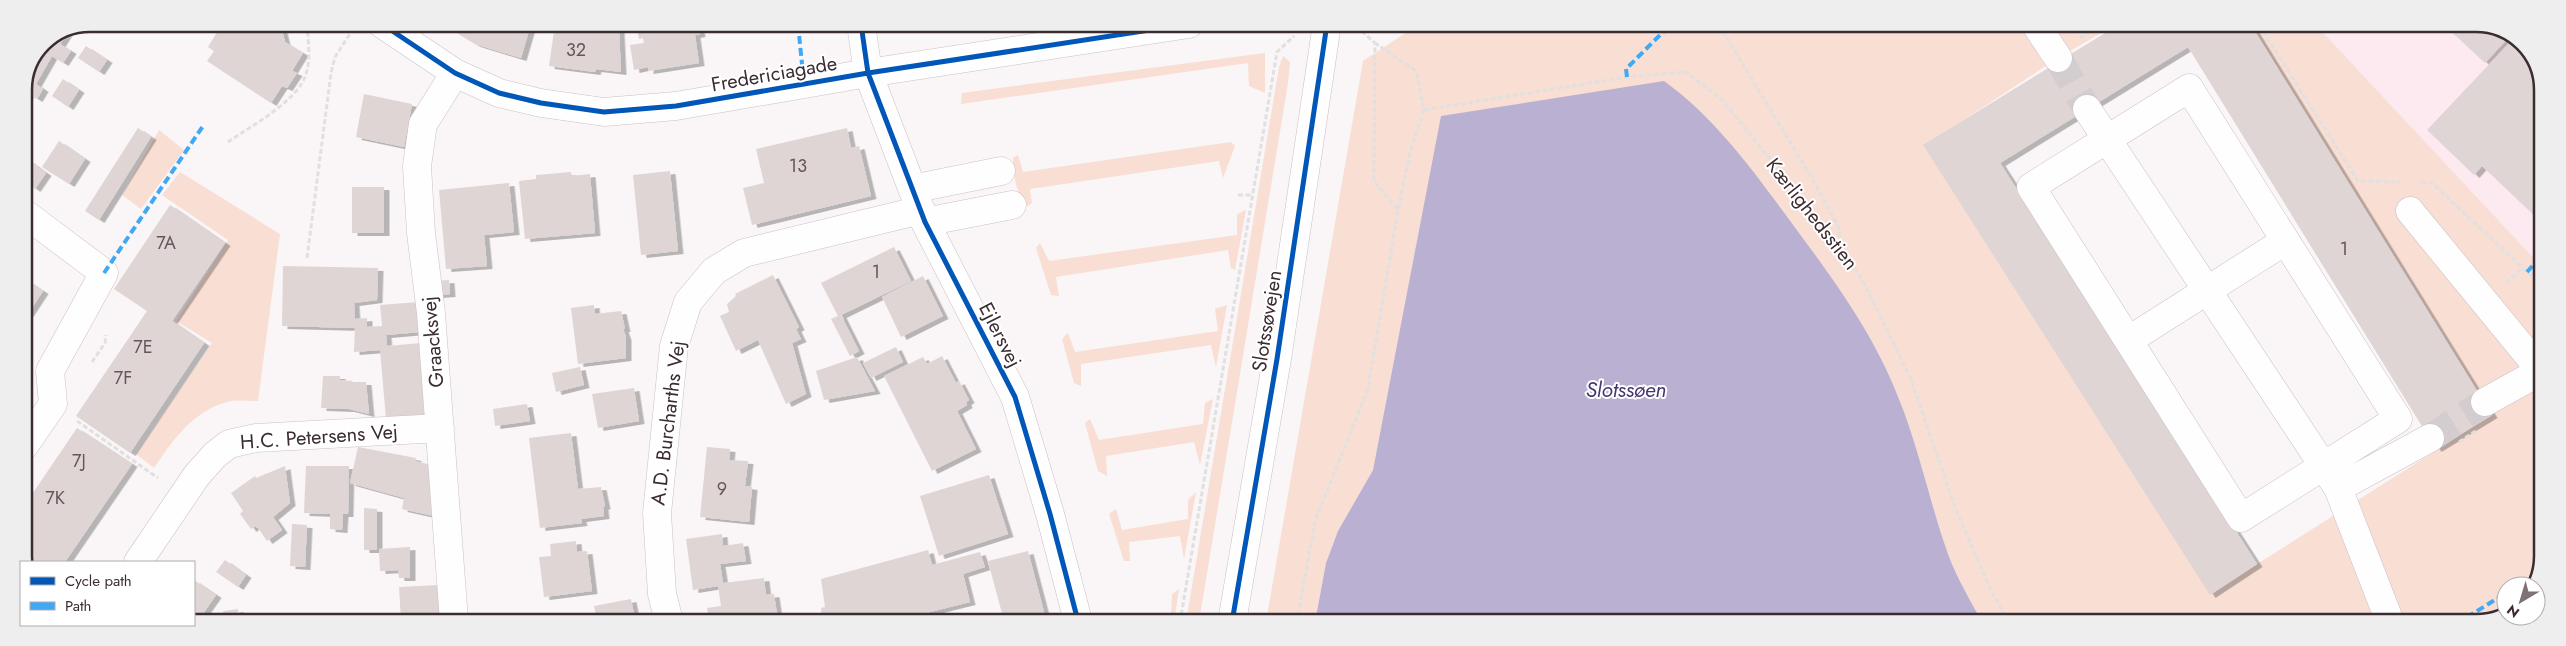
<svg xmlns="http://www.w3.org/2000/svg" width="2566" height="646" viewBox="0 0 2566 646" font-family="Jost,sans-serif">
  <defs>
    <filter id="shadow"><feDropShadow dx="5.5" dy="3" stdDeviation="0" flood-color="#0004"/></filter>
  </defs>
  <rect width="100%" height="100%" fill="#faf5f7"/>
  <path fill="#fdeaf1" d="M2316 25H2489L2526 47 2542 86V267Z"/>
  <path fill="#f8ded3" d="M1453 25H2115L2058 58 1924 146 2210 594 2492 415 2251 25H2316L2542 267 2541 569 2530 586H2506V612L2476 622H1982L1965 592 1948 555 1899 398 1879 354 1857 317 1803 239 1442 116 1373 470 1338 531 1326 563 1315 622H1266L1363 61 1407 32Z
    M1265 53V93L1249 86 1248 63 961 104 962 93Z
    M1283 56 1290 62 1288 83 1199 622H1186L1279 67Z
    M159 130 184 150 141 209 122 195Z
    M1231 142 1235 146 1223 178 1219 161 1030 189 1032 203 1028 206C1017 198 1012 171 1013 158L1018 155 1023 172Z
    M180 172 280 234 258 401C249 401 239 400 231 401 194 409 173 440 154 468L136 454 212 343 176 321 228 240 162 195Z
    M1246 210 1235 270 1231 268 1228 250 1056 277 1059 296 1051 295 1036 248 1040 243 1049 261 1237 235V214Z
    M1227 305 1216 367 1211 345 1081 364V386L1074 383 1062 339 1068 333 1075 352 1218 331 1215 309Z
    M1213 399 1200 465 1194 442 1106 456 1107 476 1098 471 1085 423 1090 419 1099 440 1203 424 1205 403Z
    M1196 492 1184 559 1180 536 1129 542 1130 561H1124L1109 514 1116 509 1122 530 1188 519V500Z
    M1179 589 1174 622 1129 621 1171 615 1172 594Z"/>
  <path fill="#bab0d2" d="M1664 81C1714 117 1752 169 1788 218 1830 275 1874 333 1899 399 1919 449 1930 503 1948 554 1957 578 1970 600 1982 622H1315L1326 563 1338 531 1373 470 1441 116Z"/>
  <path fill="#dfd5d5" filter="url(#shadow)" d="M232 24H272L282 30 285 42 303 53 292 71 297 73 287 88 282 86 271 103 207 61 214 51 208 47 219 29 226 33Z
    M442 24H531L521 58 475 44Z
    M555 24H603L602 26 619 29 621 72 596 69 595 72 549 66Z
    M636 24H698L700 34 695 35 699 63 648 71V67L634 70 630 45 644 43 643 38 639 39Z
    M734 24H758V25L735 29Z
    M2118 25H2251L2492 415 2436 449 2188 47 2000 163 2257 564 2210 595 1923 145Z
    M2444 25H2485L2494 34 2497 30 2509 37 2485 63Z
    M67 33 60 44 71 51 63 63 52 56 36 84 43 89 37 99 29 94 26 98 24 96V90L44 43Z
    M2513 39 2526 47 2542 86V223L2482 166 2474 175 2427 130Z
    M86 46 107 60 99 72 78 58Z
    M63 79 79 90 68 107 52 96Z
    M364 94 412 104 404 147 356 137Z
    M138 128 151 137 99 220 85 211Z
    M847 128 851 148 859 146 871 196 752 225 743 188 764 183 756 149Z
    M59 141 85 159 69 184 42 167Z
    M24 157 46 173 35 189 24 181Z
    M670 171 678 251 641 255 633 175Z
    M571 172 572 176 590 174 595 233 525 239 519 181 536 179V175Z
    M509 183 514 232 484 235 487 266 446 269 439 190Z
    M352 187H384V233H352Z
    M170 205 225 243 172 321 204 343 130 453 76 416 147 311 114 289Z
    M894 247 911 281 841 315 859 351 850 356 831 319 838 316 821 283Z
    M283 266 378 268 377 300 354 303 355 319 367 318V327L382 326 380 305 418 302 420 332 386 335 387 346 421 343 427 416 386 419 380 350 354 352 355 328 282 326Z
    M773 275 799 327 796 329 801 339 792 343 806 394 786 404 758 340 736 351 720 316 729 312 727 304 736 296 735 294Z
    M923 276 943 316 901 337 882 297Z
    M449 280 450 294 436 295 435 281Z
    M28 281 43 291 28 314 24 312V283L26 284Z
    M594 305 595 314 621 311 625 329H623L626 337V358L578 364 571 308Z
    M896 347 903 362 871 378 863 363Z
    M942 356 956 383 959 381 969 400 966 402 967 405 957 411 976 449 932 471 884 376 923 357 927 364Z
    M857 357 875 391 824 400 816 371Z
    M580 367 584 385 556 392 552 373Z
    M323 376H340V380L353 381 352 382H366L369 414 349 409 321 408Z
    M634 388 639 421 598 428 592 394Z
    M527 404 530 421 495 426 493 409Z
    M77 428 132 464 65 562H24V506Z
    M571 433 578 489 601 487 605 506 603 507 604 516 581 519 582 523 540 528 529 438Z
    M358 447 416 458 415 461 432 465 434 516 402 509 404 498 350 483Z
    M707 447 730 449 729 460 748 461 745 486 752 487 749 522 700 517Z
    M285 466 290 503 273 517 282 530 267 541 258 528 255 526 251 529 240 514 243 511 231 493 255 476 256 478Z
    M306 466H349L348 514H343L342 530 330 529V514L304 513Z
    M989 475 1008 534 939 556 920 496Z
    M364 508 377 509V550H364Z
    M292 524 307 525 305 567 290 566Z
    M722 534 723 546 743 543 746 561 720 564 723 583 764 578 766 595 774 594 778 621H709L707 608 721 606 718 586 693 590 686 539Z
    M576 541 577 552 587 551 592 591 544 597 539 557 551 556 550 544Z
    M410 547V578H399L398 570 380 571 379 549Z
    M928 550 932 565 980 552 985 567 963 574 970 602 894 621H822L821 608 825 607 821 579Z
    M1028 551 1044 612 1004 621 988 561Z
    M225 560 246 575 238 587 216 572Z
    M194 580 216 595 198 621H194Z
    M439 585 441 621H401L399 587Z
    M631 599 634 614 597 621 594 606Z
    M238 609 239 621H216L224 611Z
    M522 616V619L549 616 550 621H512V617Z"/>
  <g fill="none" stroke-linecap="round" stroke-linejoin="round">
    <path stroke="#d4cdd0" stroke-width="28" stroke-dasharray="28 14" stroke-linecap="butt" d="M2058 58 2087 109
      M2430 438 2485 402"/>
    <g stroke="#cbc1c6" stroke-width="29">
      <path id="minor" d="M382 24 455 73 499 93 541 103 604 112 676 106 868 73 1189 24
        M861 24 868 73 925 222 1015 397 1050 514 1078 621
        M2036 25 2058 58
        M2189 88 2398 419 2241 518 2031 187Z
        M2087 109 2338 488 2390 622
        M912 189 1001 171
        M2410 211 2541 371
        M24 213 104 273 50 371 53 404 24 446
        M925 222 1012 205
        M2129 340 2285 241
        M2485 402 2541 371
        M2338 488 2430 438
        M138 562 197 475 215 455 229 444 256 438 440 428
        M454 621 431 313 421 233 417 166 423 124 455 73
        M669 621 662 594 657 513 674 346 688 302 714 271 744 253 921 210"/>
    </g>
    <g stroke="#cbc1c6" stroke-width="29">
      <path id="major" d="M1232 622 1277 359 1327 24"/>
    </g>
    <path stroke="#e1e0e0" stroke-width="3" stroke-dasharray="5 2.5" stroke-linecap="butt" d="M1719 25 1809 173 1838 226 1841 245
      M2259 25 2358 181 2400 182
      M1356 26 1375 43 1374 181 1398 210
      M2080 38 2101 25
      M1424 110 1627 77 1686 72 1722 100 1841 246 1865 285 1910 377 1956 510 1993 595 2009 622
      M228 142C251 126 298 101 306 74 311 59 308 40 307 24
      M2421 182 2432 183 2542 286
      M1238 195H1252
      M307 258 331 73 335 57 353 29
      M2506 283 2522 268
      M92 362 105 343 106 335
      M77 421 158 478
      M2459 442 2477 430
      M1180 622 1277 52 1294 36
      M1297 622 1315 521 1368 389 1398 210 1410 152 1424 110 1416 71 1375 43"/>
    <use href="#minor" stroke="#fefefe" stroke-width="28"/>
    <use href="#major" stroke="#fefefe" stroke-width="28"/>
    <path stroke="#3fa9f5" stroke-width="4" stroke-dasharray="8 4" stroke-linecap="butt" d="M798 24 804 84
      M1627 77 1626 69 1670 25
      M2527 272 2542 255
      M104 273 203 126
      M2517 586 2537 576
      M2443 622 2469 616 2506 593"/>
    <g stroke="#fff" stroke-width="8">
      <path id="cycleway" d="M382 24 455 73 499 93 541 103 604 112 676 106 868 73 1189 24
        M861 24 868 73 925 222 1015 397 1050 514 1078 621
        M1232 622 1277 359 1327 24"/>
    </g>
    <use href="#cycleway" stroke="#0057b8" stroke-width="5"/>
  </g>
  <g text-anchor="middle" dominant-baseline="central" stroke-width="4" stroke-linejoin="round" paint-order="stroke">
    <g font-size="18" fill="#64565b">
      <text x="576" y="50">32</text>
      <text x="798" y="166">13</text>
      <text x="166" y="243">7A</text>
      <text x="2344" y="249">1</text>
      <text x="876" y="272">1</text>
      <text x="143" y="347">7E</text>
      <text x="123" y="378">7F</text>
      <text x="79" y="461">7J</text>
      <text x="722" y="489">9</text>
      <text x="55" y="498">7K</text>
    </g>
    <g font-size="20" fill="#3b2c32" stroke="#fff">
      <text transform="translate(774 74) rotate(-10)">Fredericiagade</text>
      <text transform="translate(1812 214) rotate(52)">Kærlighedsstien</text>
      <text transform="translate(1267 321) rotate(-81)">Slotssøvejen</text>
      <text transform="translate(1000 335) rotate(63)">Ejlersvej</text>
      <text transform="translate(433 342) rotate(-95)">Graacksvej</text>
      <text transform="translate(668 423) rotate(-83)">A.D. Burcharths Vej</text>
      <text transform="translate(319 437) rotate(-4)">H.C. Petersens Vej</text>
    </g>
    <g font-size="21" font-style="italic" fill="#473471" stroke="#fff">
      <text x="1626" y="390">Slotssøen</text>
    </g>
  </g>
  <path d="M0 0H2566V646H0ZM90 32H2476A58 58 0 0 1 2534 90V556A58 58 0 0 1 2476 614H90A58 58 0 0 1 32 556V90A58 58 0 0 1 90 32Z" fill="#efeeef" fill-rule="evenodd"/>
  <path fill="none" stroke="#3b2c32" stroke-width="2.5" d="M90 32H2476A58 58 0 0 1 2534 90V556A58 58 0 0 1 2476 614H90A58 58 0 0 1 32 556V90A58 58 0 0 1 90 32Z"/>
  <rect x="20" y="561" width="175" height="65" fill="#ffffff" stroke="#b1abad"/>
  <rect x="30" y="577" width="25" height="8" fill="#0057b8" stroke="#b1abad"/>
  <text x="65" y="586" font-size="15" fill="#3b2c32">Cycle path</text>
  <rect x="30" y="602" width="25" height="8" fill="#3fa9f5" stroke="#b1abad"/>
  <text x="65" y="611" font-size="15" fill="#3b2c32">Path</text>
  <g transform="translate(2521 601) rotate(218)"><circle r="24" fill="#ffffff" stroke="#b1abad"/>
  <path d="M0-4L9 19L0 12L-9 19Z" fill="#7e7277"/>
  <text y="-8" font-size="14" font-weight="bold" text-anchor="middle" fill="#3b2c32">N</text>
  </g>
</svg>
